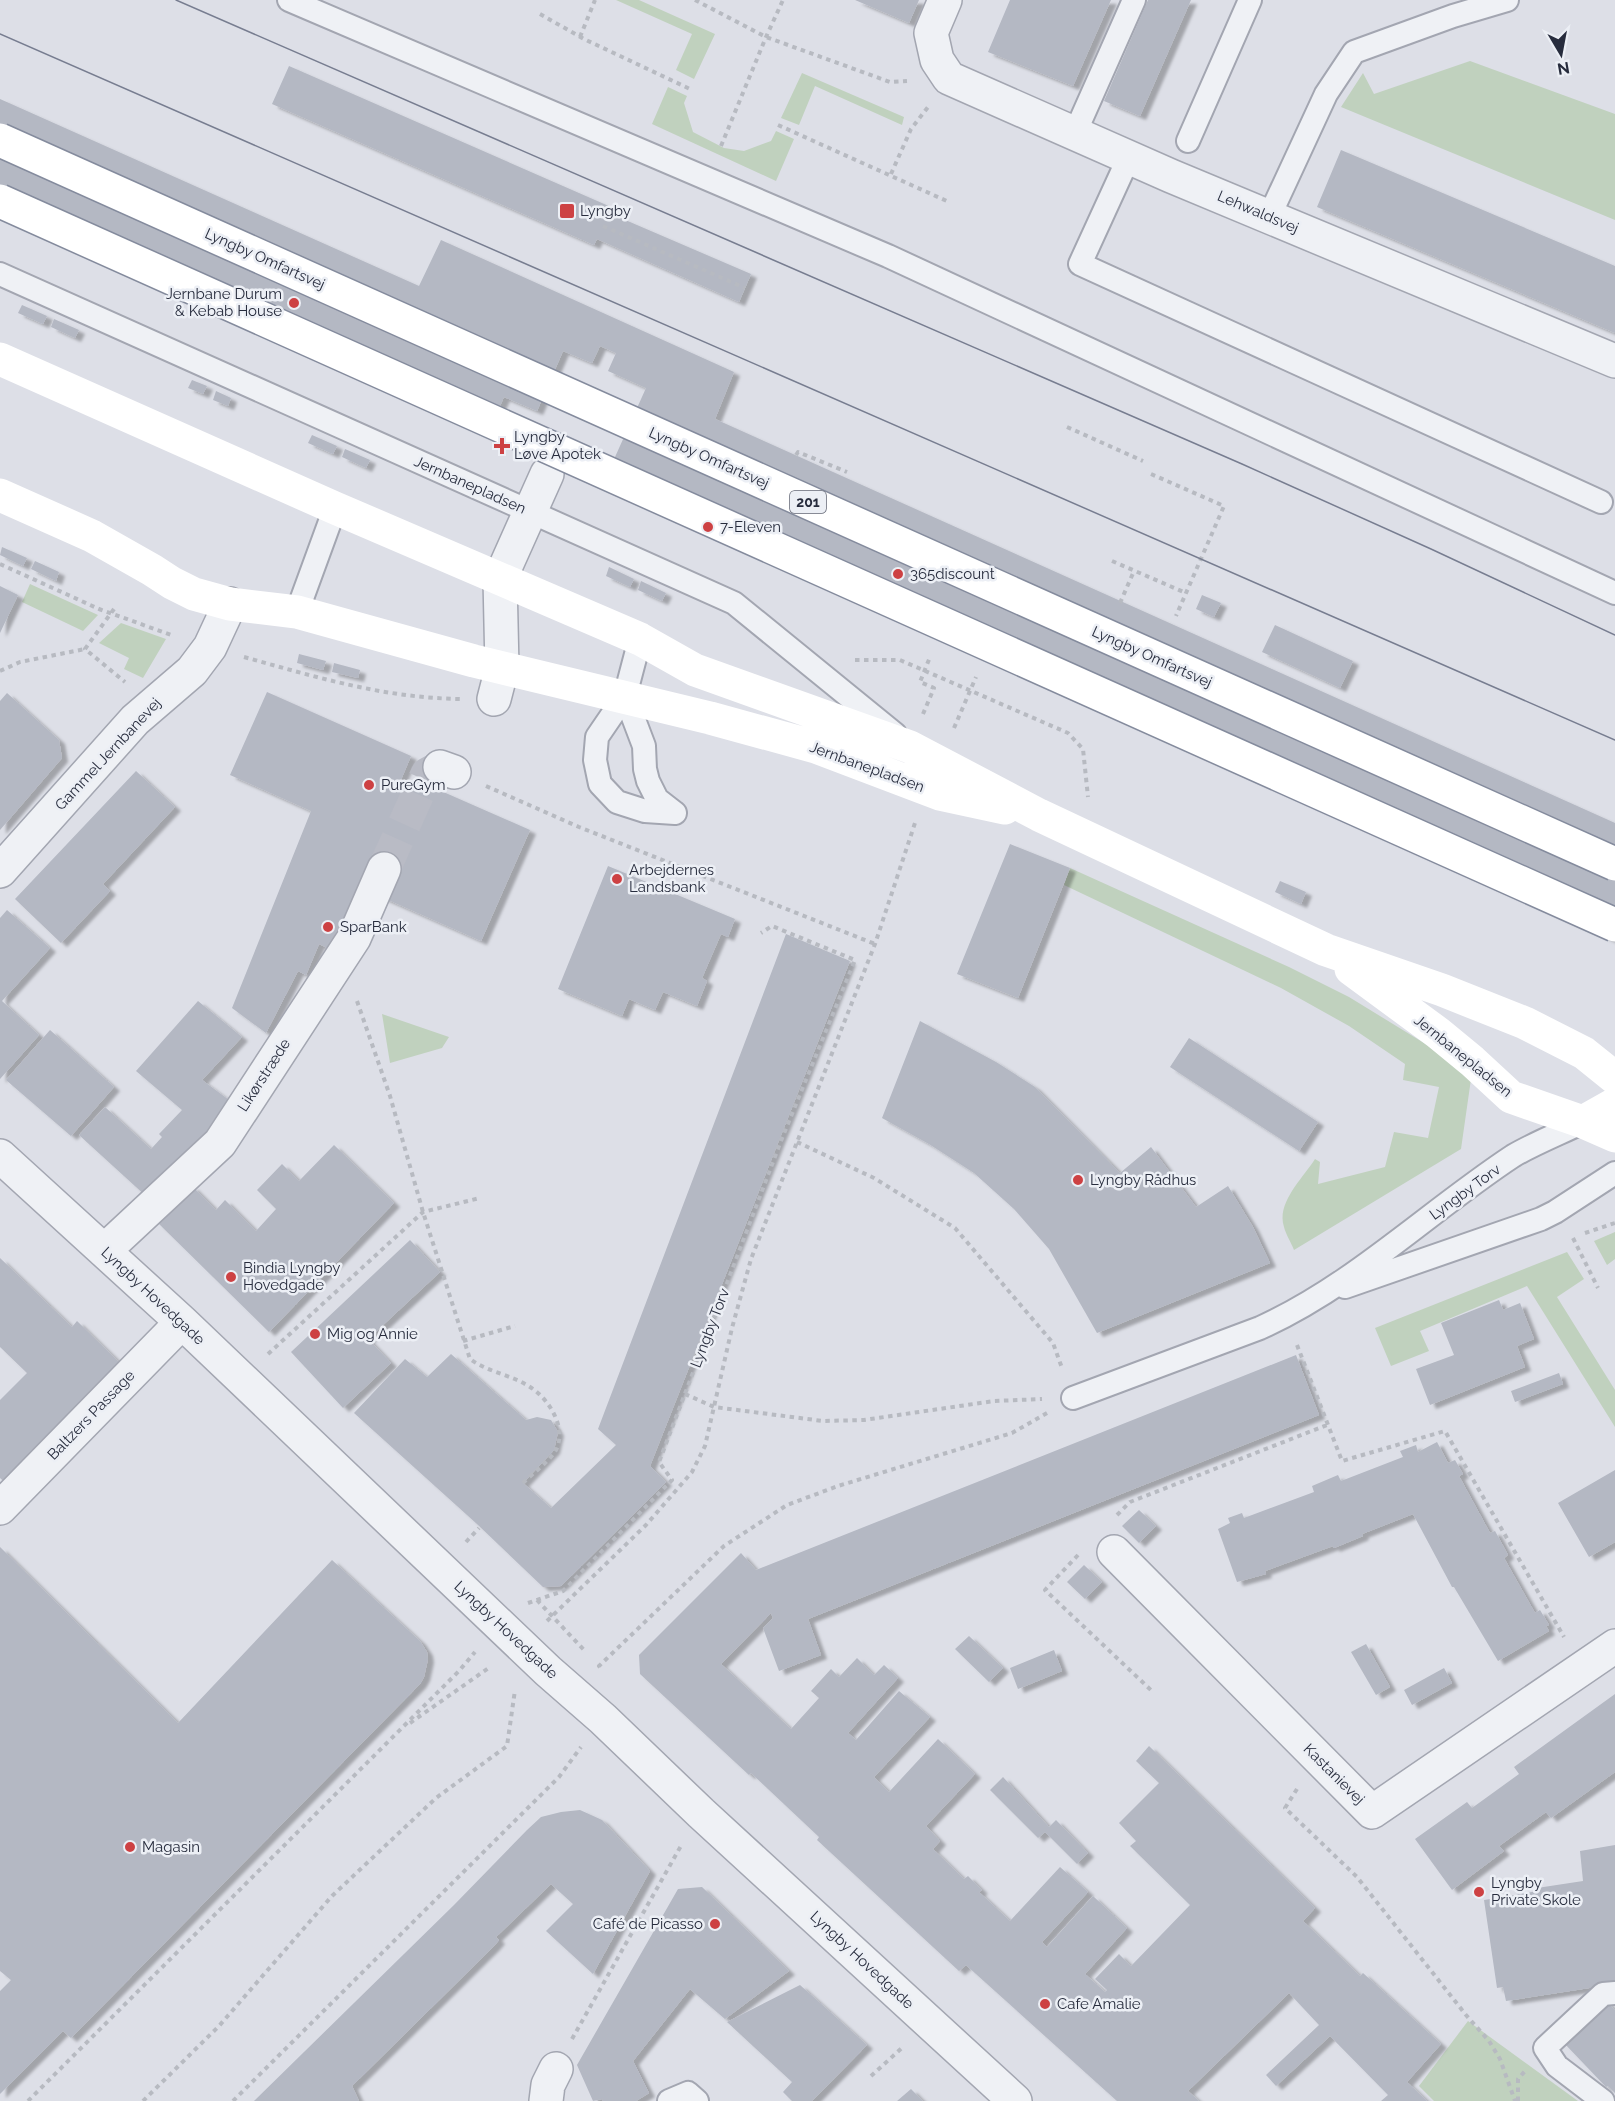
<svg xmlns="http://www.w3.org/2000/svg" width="1615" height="2101" viewBox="0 0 1615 2101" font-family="Raleway,sans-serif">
  <defs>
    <filter id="shadow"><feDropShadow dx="6" dy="4" stdDeviation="1.5" flood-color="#0004"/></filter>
  </defs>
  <rect width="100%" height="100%" fill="#dddfe7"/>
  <path fill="#c0d1be" d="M616 0H639L715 34 694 79 676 70 692 34Z
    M1470 61 1615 114V220L1341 107 1363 73 1374 94Z
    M802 73 904 117 902 125 815 86 799 125 781 118Z
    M668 87 687 96 684 103 693 132 724 148 744 151 771 141 776 131 794 139 776 181 652 124Z
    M30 584 98 615 83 631 22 602Z
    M121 623 166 639 143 678 124 669 129 658 99 643Z
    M1070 868 1289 967 1349 997 1424 1043 1471 1079 1461 1149 1294 1250C1291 1242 1286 1235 1284 1227 1276 1203 1303 1178 1315 1159L1320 1162 1318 1184 1385 1167 1394 1132 1428 1138 1439 1087 1403 1080 1405 1064 1349 1026 1281 988 1064 885Z
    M382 1014 449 1037 442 1048 390 1063Z
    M1615 1232V1259L1607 1265 1594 1241Z
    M1567 1252 1584 1279 1557 1297 1615 1390V1427L1527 1286 1420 1331 1429 1351 1391 1366 1375 1328Z
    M1468 2021 1578 2101H1434L1419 2086Z"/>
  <path fill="#b4b8c3" filter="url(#shadow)" d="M855 0H919L909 23Z
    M1010 0H1111L1073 86 988 52Z
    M1148 0H1191L1140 116 1104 101Z
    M289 66 611 207 609 213 751 274 739 302 597 239 594 245 272 104Z
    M0 99 419 286 441 240 734 372 715 419 1615 823V941L602 486 646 388 608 371 616 353 600 346 592 363 563 351 537 411 504 397 487 435 0 216Z
    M1341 150 1615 266V333L1317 207Z
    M22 305 47 316 43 324 18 313Z
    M54 319 79 330 75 338 51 327Z
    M192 380 207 386 203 394 188 388Z
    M216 391 231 398 228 406 213 400Z
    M312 435 337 446 333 454 308 443Z
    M345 449 370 460 366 468 342 457Z
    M2 547 27 558 23 566 0 555Z
    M35 561 59 572 56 581 31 569Z
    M609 567 634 579 630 587 606 576Z
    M641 581 666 593 662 601 638 590Z
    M0 586 18 595 0 633Z
    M1202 595 1221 603 1214 617 1196 609Z
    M1275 625 1353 661 1340 688 1262 652Z
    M299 654 326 661 323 670 297 663Z
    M334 663 360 670 358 678 332 672Z
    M267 692 411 756 400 782 413 787 416 780 530 830 481 941 368 891 341 954 319 944 306 975 298 971 266 1033 232 1008 311 811 230 775Z
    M7 693 59 740 62 758 0 830V701Z
    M136 771 175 807 103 884 110 891 61 943 15 899Z
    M1010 844 1070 868 1018 998 957 974Z
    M608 866 735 919 728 937 721 934 702 978 707 981 697 1006 663 992 655 1010 629 999 622 1016 558 989Z
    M1280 881 1306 892 1301 904 1275 892Z
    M7 910 50 948 2 1001 39 1035 0 1079V918Z
    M786 934 850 961 650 1466 666 1482 561 1586 543 1587 477 1524 354 1413 405 1359 427 1377 451 1354 526 1420 537 1417 551 1420 558 1432 554 1450 523 1483 551 1508 616 1445 598 1429Z
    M198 1001 242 1037 202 1080 229 1100 230 1110 187 1160 182 1155 170 1166 173 1169 147 1197 79 1135 105 1107 151 1149 162 1137 159 1134 182 1110 136 1071Z
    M920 1021 996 1062 1035 1087 1120 1173 1151 1147 1196 1207 1228 1186 1253 1227 1270 1263 1097 1333 1049 1249 1014 1209 974 1173 929 1144 882 1118Z
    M50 1030 114 1087 71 1136 6 1080Z
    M1189 1038 1318 1122 1299 1151 1170 1067Z
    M334 1145 394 1203 269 1332 157 1222 192 1186 216 1210 225 1200 256 1231 276 1209 257 1190 282 1164 299 1181Z
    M410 1240 440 1272 368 1339 391 1363 343 1408 291 1352Z
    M0 1258 72 1327 77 1321 126 1369 11 1488 0 1478V1400L27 1373 0 1347Z
    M1499 1300 1503 1310 1520 1303 1534 1339 1517 1346 1525 1367 1430 1405 1416 1369 1454 1355 1441 1323Z
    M1296 1355 1319 1415 808 1619 821 1655 779 1671 763 1628 773 1618 771 1613 721 1664 791 1729 819 1698 811 1691 831 1669 839 1677 857 1658 874 1675 884 1665 898 1678 848 1733 856 1740 899 1691 930 1717 874 1777 889 1792 938 1739 975 1774 926 1826 940 1841 933 1849 964 1879 968 1876 982 1890 979 1892 1010 1921 1060 1867 1088 1892 1042 1942 1047 1947 1093 1896 1127 1928 1085 1974 1105 1992 1107 1990 1095 1979 1119 1954 1131 1966 1190 1905 1130 1846 1136 1841 1119 1823 1159 1783 1136 1761 1149 1746 1315 1908 1303 1921 1360 1976 1363 1973 1441 2044 1407 2082 1427 2101H1381L1388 2095 1330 2036 1276 2086 1266 2075 1319 2025 1289 1993 1188 2091 1199 2101H1117L966 1965 959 1971 817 1840 819 1837 751 1773 749 1775 640 1674 639 1655 741 1553 756 1570Z
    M1559 1373 1563 1384 1515 1402 1511 1391Z
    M1437 1442 1448 1463 1455 1460 1463 1474 1459 1476 1490 1533 1495 1531 1508 1555 1504 1558 1535 1613 1540 1610 1549 1625 1546 1626 1549 1631 1498 1661 1454 1587H1452L1413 1514 1362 1534 1363 1536 1334 1548 1333 1546 1265 1571 1266 1574 1237 1582 1218 1529 1230 1523 1228 1518 1242 1513 1244 1518 1314 1492 1312 1486 1338 1475 1341 1481 1403 1457 1400 1451 1416 1445 1418 1452Z
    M1615 1470V1542L1589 1557 1558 1503Z
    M1139 1510 1156 1526 1139 1543 1122 1526Z
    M0 1547 178 1723 332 1560 420 1641 427 1652 428 1659 424 1677 420 1684 71 2038 63 2031 0 2094V1991L11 1980 0 1971Z
    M1084 1565 1102 1582 1085 1599 1067 1582Z
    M969 1636 1003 1668 989 1682 955 1649Z
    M1366 1644 1390 1687 1376 1695 1351 1652Z
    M1054 1650 1062 1671 1018 1689 1010 1668Z
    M1444 1668 1452 1683 1412 1705 1404 1690Z
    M1615 1694V1772L1551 1818 1546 1812 1499 1846 1504 1851 1452 1890 1415 1839 1467 1802 1472 1808 1519 1774 1514 1767Z
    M1003 1777 1049 1827 1056 1820 1088 1853 1077 1864 1045 1832 1038 1838 990 1790Z
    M580 1810 602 1820 650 1871 593 1974 546 1931 573 1904 551 1884 496 1937 499 1940 494 1946 352 2086 359 2101H254L454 1905 527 1830 541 1817 561 1812Z
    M1615 1845V1984L1506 2001 1503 1987 1497 1988 1484 1900 1538 1891 1537 1888 1583 1881 1580 1851Z
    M702 1887 789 1971 725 2019 690 1989 633 2061 649 2093 636 2101H603L602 2099 593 2101 577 2065 678 1889Z
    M800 1985 867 2045 812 2101H792L783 2092 792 2082 727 2022Z
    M1606 2001 1615 2010V2093L1608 2086 1606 2087 1564 2043Z
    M911 2089 923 2101H897Z"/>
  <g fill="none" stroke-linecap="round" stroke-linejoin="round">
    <path stroke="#b9bbc5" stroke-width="33" stroke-dasharray="33 16" stroke-linecap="butt" d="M384 869 427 774 440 767"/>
    <g stroke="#a3a6b1" stroke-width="26">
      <path id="lane" d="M289 0 888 256 1615 593
        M1075 133 1134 0
        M1188 141 1250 0
        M1129 157 1080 264 1601 502
        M1269 217 1326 94 1354 52 1453 16 1507 0
        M0 274 734 603 895 734
        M297 612 335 508
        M640 639 625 696 597 737 595 760 600 784 617 802 645 811 675 813
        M625 696 644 746 645 769 648 781 657 799 675 813
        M1345 1287 1541 1219 1555 1212 1615 1173
        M1073 1398 1260 1328C1353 1286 1428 1212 1513 1156 1535 1143 1561 1133 1583 1122
        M669 2101 688 2093 697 2101
        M1603 2101 1557 2066 1545 2048 1603 1994 1615 1993"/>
    </g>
    <g stroke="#a3a6b1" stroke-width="36">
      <path id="street" d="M945 0 931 33 937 60 949 78 1171 176 1615 361
        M494 699 502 668 500 579 547 474
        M440 767 454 772
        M0 871 135 720 192 671 210 647 230 604
        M0 1156 182 1322 548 1671 603 1719 701 1813 1015 2101
        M104 1251 220 1143 354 938 384 869
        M0 1508 182 1322
        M1114 1552 1372 1812 1615 1646
        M546 2101 548 2085 556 2069"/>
    </g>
    <path stroke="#b7bac1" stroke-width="4" stroke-dasharray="4.5 4.5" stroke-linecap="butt" d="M695 0 766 37 890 82 907 81
      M540 14 584 39 690 89
      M580 37 595 0
      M778 125 949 202
      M721 146 766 37 783 0
      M891 174 911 129 928 107
      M603 226 745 288
      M1067 427 1143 461
      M796 455 798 452 847 472
      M1151 474 1224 506 1176 616
      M1112 561 1186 593
      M0 564 99 609 174 636
      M1120 603 1134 571
      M114 609 85 649 125 682
      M244 657C316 677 384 698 460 699
      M855 660H900L1068 733 1083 749 1088 797
      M0 671 20 662 85 649
      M923 714 934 688 920 682 930 657
      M954 728 976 677
      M486 786 579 827 875 944
      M357 1001 390 1096 423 1212 470 1359C489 1373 514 1375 533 1389 550 1401 567 1429 556 1450 551 1460 532 1474 523 1483
      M797 1142 874 1178 955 1228 1053 1343 1062 1368
      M1585 1233 1615 1223
      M1573 1238 1598 1288
      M463 1341 515 1326
      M1297 1345 1342 1461 1445 1431 1564 1637
      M268 1354 423 1212 480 1198
      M685 1394 714 1407 823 1421 864 1420 994 1401 1042 1399
      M1117 1515 1130 1502 1327 1425
      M466 1542 479 1528
      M1078 1555 1045 1590 1153 1692
      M537 1600 584 1650
      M528 1603 563 1591 672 1480 659 1462 781 1141 855 960 772 926 761 933
      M547 1621 646 1525 692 1472 705 1446 732 1328 751 1259 875 944 915 823
      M600 1667 599 1666 724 1546 787 1505 838 1486 1012 1433 1047 1413
      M410 1723 490 1667
      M1297 1789 1285 1808 1357 1877 1466 2015 1489 2041 1500 2059 1515 2101
      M572 2039 682 1844
      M871 2076 903 2047
      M28 2101 459 1671 475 1652
      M143 2101 219 2026 332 1896 436 1798 507 1746 515 1690
      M233 2101 559 1777 581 1747
      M1518 2101V2079L1525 2071"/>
    <use href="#lane" stroke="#eff1f5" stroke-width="22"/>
    <use href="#street" stroke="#eff1f5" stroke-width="33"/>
    <path stroke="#fff" stroke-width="33" d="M0 359 335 508 640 639 695 670 910 747 1039 815 1326 950 1442 990 1525 1023 1584 1053 1615 1078
      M0 495 92 536 152 570 172 583 194 594 230 604 297 612 474 661 710 718 816 747 940 794 1005 808
      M1351 969 1438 1033 1472 1061 1511 1097 1583 1122 1615 1136
      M1583 1122 1615 1104"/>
    <path stroke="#777d90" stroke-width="1.5" d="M176 0 1242 464 1431 549 1615 635
      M0 34 1615 740"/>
    <g stroke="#848b9d" stroke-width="36" stroke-linecap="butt">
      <path id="highway-bridge" d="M0 140 1615 864
        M0 201 1615 925"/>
    </g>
    <use href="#highway-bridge" stroke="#fff" stroke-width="33"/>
  </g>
  <g fill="#cd4143" stroke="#eceff5" stroke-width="2">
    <rect x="559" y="203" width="16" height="16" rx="3"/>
    <circle cx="294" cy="303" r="6"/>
    <path d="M499 437h6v6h6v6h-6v6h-6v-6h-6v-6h6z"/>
    <circle cx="708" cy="527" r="6"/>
    <circle cx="898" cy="574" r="6"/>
    <circle cx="369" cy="785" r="6"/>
    <circle cx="617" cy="879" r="6"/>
    <circle cx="328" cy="927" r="6"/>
    <circle cx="1078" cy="1180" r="6"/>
    <circle cx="231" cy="1277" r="6"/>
    <circle cx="315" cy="1334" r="6"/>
    <circle cx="130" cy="1847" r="6"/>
    <circle cx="1479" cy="1892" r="6"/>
    <circle cx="715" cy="1924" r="6"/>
    <circle cx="1045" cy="2004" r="6"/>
  </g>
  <g text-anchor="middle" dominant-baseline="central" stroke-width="5" stroke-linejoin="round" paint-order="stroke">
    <rect fill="#eceff5" stroke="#626674" stroke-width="1.5" x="790" y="491" width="36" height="22" rx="4.5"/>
    <g font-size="14" font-weight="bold" fill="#272c3d">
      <text x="808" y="502">201</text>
    </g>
    <g font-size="15" fill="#272c3d" stroke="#eceff5" text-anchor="start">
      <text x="580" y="211">Lyngby</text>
      <text x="282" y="294" text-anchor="end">Jernbane Durum<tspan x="282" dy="17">&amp; Kebab House</tspan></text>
      <text x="514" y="437">Lyngby<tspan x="514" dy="17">Løve Apotek</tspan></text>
      <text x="720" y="527">7-Eleven</text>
      <text x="910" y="574">365discount</text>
      <text x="381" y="785">PureGym</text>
      <text x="629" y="870">Arbejdernes<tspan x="629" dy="17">Landsbank</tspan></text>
      <text x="340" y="927">SparBank</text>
      <text x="1090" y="1180">Lyngby Rådhus</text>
      <text x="243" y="1268">Bindia Lyngby<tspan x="243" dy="17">Hovedgade</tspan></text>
      <text x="327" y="1334">Mig og Annie</text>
      <text x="142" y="1847">Magasin</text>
      <text x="1491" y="1883">Lyngby<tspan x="1491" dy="17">Private Skole</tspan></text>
      <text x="703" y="1924" text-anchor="end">Café de Picasso</text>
      <text x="1057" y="2004">Cafe Amalie</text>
    </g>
    <g font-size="15" fill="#272c3d" stroke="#eceff5">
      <text transform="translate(1258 212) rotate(23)">Lehwaldsvej</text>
      <text transform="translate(265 259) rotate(24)">Lyngby Omfartsvej</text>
      <text transform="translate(709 458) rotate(24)">Lyngby Omfartsvej</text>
      <text transform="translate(470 485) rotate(24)">Jernbanepladsen</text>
      <text transform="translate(1152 657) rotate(24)">Lyngby Omfartsvej</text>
      <text transform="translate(108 754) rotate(-47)">Gammel Jernbanevej</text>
      <text transform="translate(867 767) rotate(20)">Jernbanepladsen</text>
      <text transform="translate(1463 1056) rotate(39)">Jernbanepladsen</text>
      <text transform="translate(264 1075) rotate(-57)">Likørstræde</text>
      <text transform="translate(1465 1192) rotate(-36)">Lyngby Torv</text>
      <text transform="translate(153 1296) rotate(43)">Lyngby Hovedgade</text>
      <text transform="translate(710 1328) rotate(-69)">Lyngby Torv</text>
      <text transform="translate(91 1415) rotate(-46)">Baltzers Passage</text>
      <text transform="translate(506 1630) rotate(43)">Lyngby Hovedgade</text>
      <text transform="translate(1334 1774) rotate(45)">Kastanievej</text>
      <text transform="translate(862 1960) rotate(43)">Lyngby Hovedgade</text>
    </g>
  </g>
  <g transform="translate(1561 54) rotate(170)" stroke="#eceff5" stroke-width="4.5" paint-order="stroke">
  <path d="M0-4.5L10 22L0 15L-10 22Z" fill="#272c3d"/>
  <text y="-9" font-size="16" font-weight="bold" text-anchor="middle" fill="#272c3d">N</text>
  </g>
</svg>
